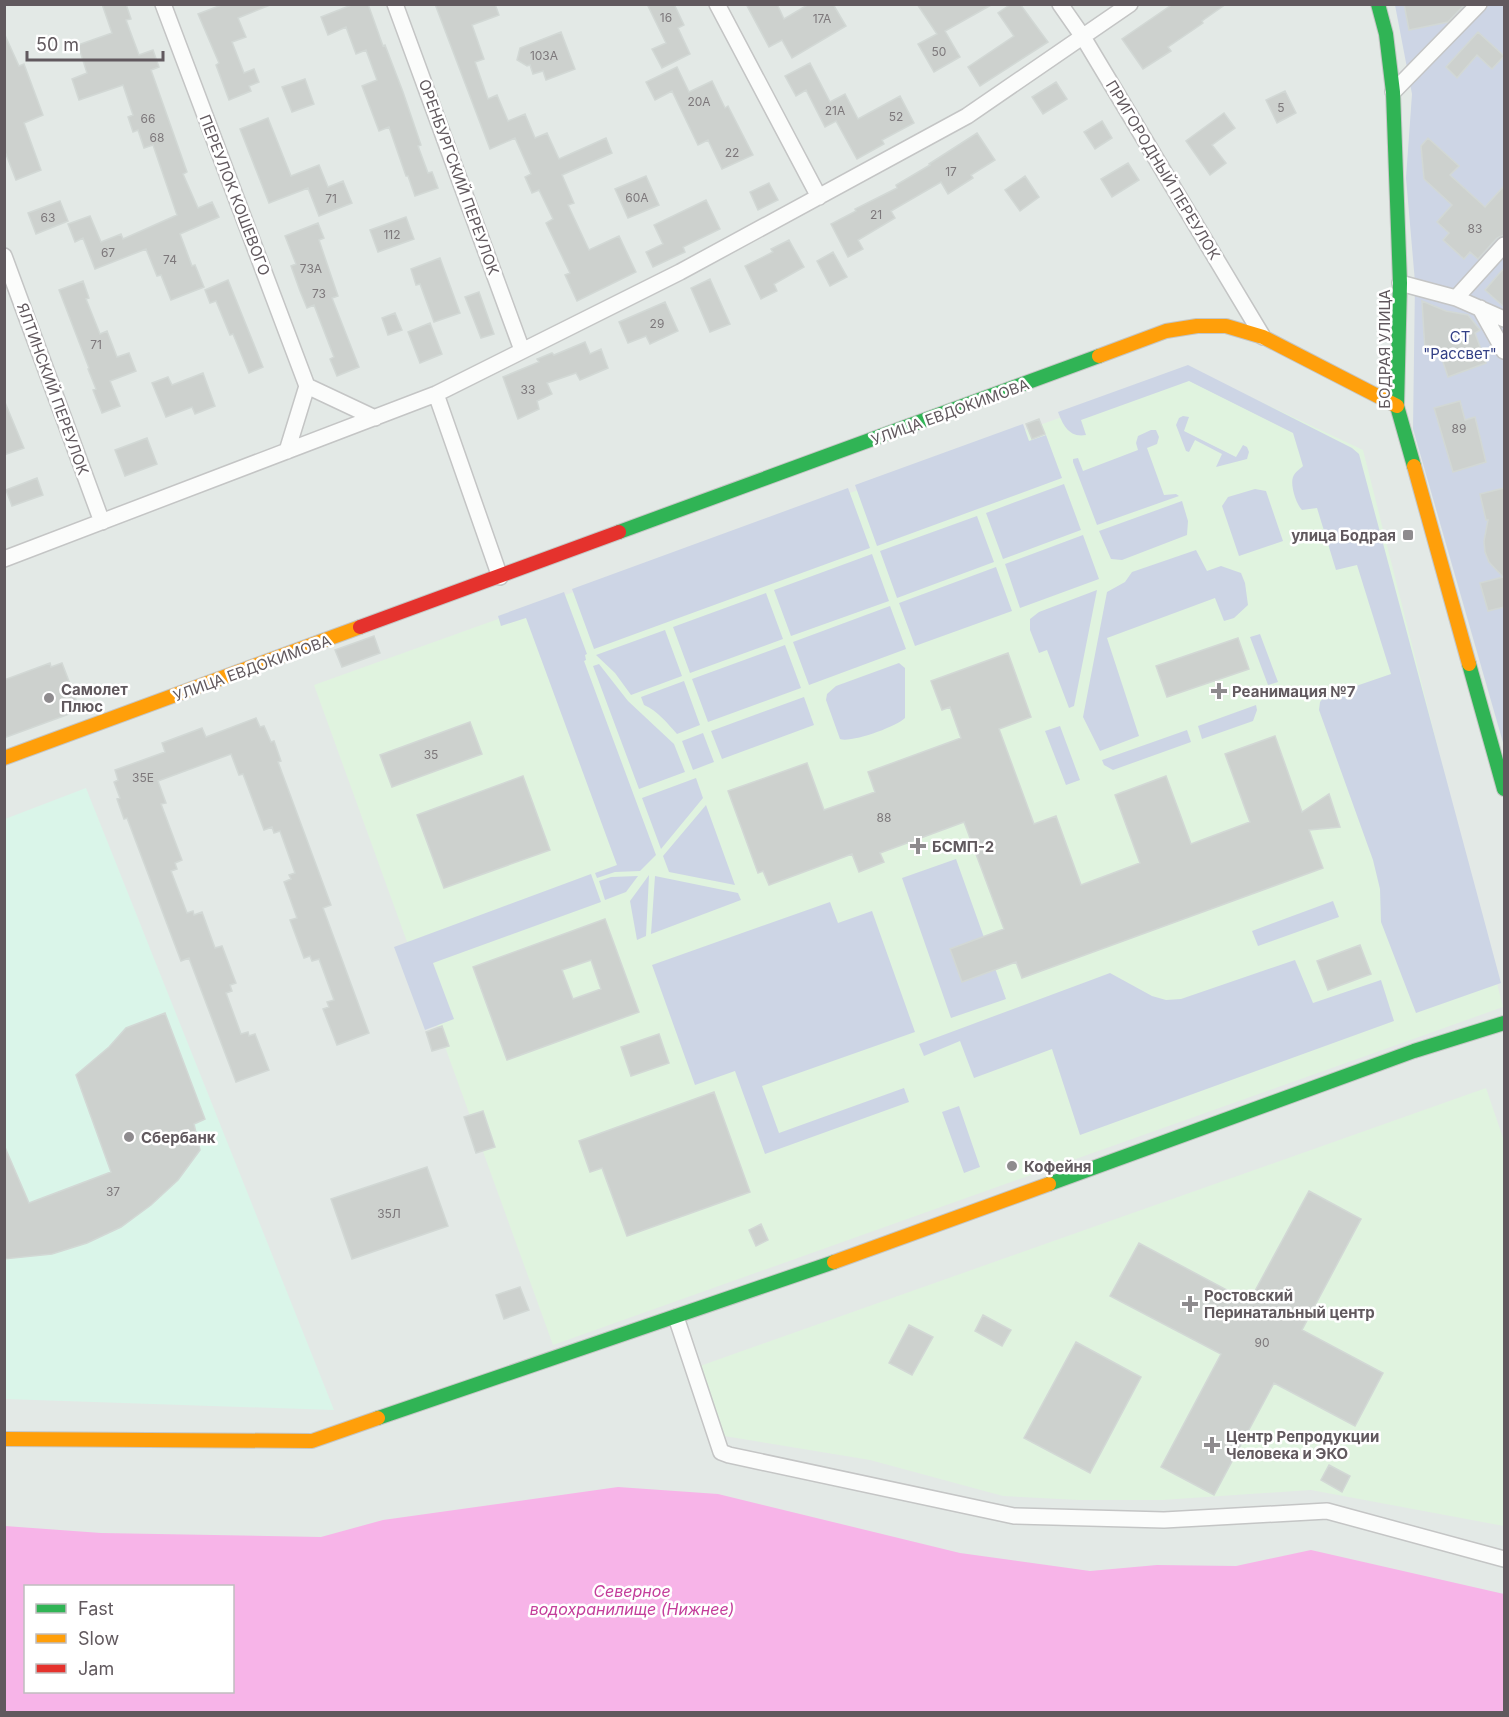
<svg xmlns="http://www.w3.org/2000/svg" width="1509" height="1717" viewBox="0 0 1509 1717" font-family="Inter,sans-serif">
  <rect width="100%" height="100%" fill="#e3e9e6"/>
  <path fill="#daf5e9" d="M86 788 334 1410 5 1399V819Z"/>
  <path fill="#e0f3df" d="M1193 370 1363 450 1503 1007 553 1345 314 685Z
    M1486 1088 1504 1141V1526L1311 1490 1162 1500H1079L1003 1496 870 1460 724 1436 700 1366Z"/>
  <path fill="#cdd5e5" d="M1395 5H1504V746L1413 429 1415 282 1406 178 1412 94Z
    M1188 365 1352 448 1359 454 1501 983 1416 1013 1381 922 1380 889 1373 860 1319 710 1320 702 1324 697 1391 674 1357 565 1336 570 1317 508 1302 510C1296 504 1290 485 1293 477 1295 472 1300 469 1303 466L1293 433 1189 381 1081 420 1086 435C1069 438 1063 425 1058 412Z
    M1183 416 1189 417 1184 431 1236 457 1243 445 1247 447 1249 452 1247 459 1216 467 1222 454 1195 440 1189 452 1186 451 1176 425 1179 418Z
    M1023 424 1029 441 1046 435 1062 478 877 546 855 485Z
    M1151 430H1156L1159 437 1157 444 1147 448 1164 495 1176 494 1179 496 1097 525 1073 462V459L1078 458 1083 471 1138 450 1136 443 1138 436Z
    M1064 484 1081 530 1003 559 986 513Z
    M848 488 870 548 594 649 572 589Z
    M1255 489 1266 491 1283 541 1239 556 1222 506 1228 497Z
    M1182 501 1188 521 1187 535 1122 560 1111 559 1099 531Z
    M977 516 994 562 897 598 880 551Z
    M1083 535 1099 579 1020 608 1005 564Z
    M1196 550 1207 571 1221 566 1241 573 1245 583 1248 605 1234 618 1224 621 1215 598 1107 638 1139 736 1100 751 1083 717 1107 592 1125 582 1132 572Z
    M872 554 889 601 791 636 774 590Z
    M996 567 1012 611 915 646 899 603Z
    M1097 590 1074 706 1069 708 1047 650 1039 653 1030 630V619L1039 612Z
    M564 592 587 654 585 655 586 660 584 661 656 855 640 871 615 872 597 878 595 873 617 865 526 618 501 626 498 616Z
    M766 593 783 639 690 673 673 627Z
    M890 606 906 649 809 685 793 642Z
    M665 630 682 676 631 695 615 673 596 655Z
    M1260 634 1278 682 1268 685 1250 637Z
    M785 645 801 688 708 722 692 679Z
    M899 663 905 668V718C896 727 851 743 840 739L826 700 827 694 836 686Z
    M599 664 628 701 674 744 685 772 639 789 593 666Z
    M684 681 700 725 677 734C667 723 658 711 644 705L641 697Z
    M804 697 814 725 722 759 711 731Z
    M1256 705 1257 710 1253 721 1202 739 1198 726Z
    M1060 726 1080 780 1066 785 1045 731Z
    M1187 730 1191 742 1113 770 1104 765 1102 760Z
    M703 733 714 762 693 770 682 741Z
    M696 778 703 798 661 849 642 798Z
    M706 805 735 885 669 872 663 856Z
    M956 859 1006 999 951 1018 902 878Z
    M591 874 601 902 433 963 454 1019 425 1030 394 947Z
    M649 875 646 936 637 940 630 901Z
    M638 876 626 892 605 900 599 881 611 877Z
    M655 876 738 893 741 900 651 934Z
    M1333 901 1339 917 1258 946 1252 931Z
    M830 902 838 923 872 911 915 1032 762 1086 779 1133 904 1088 909 1102 765 1154 735 1071 695 1085 652 965Z
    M1295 960 1313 1003 1381 980 1394 1021 1080 1135 1052 1049 974 1078 960 1041 924 1056 919 1044 1110 973 1152 996 1166 1000 1181 999Z
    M959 1106 980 1167 964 1173 942 1112Z"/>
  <path fill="#f7b4e8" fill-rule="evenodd" d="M618 1487 718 1494 960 1553 1090 1571 1157 1565 1236 1566 1311 1550 1504 1594V1712H5V1526L101 1533 321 1537 383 1520ZM26 1586H232V1692H26Z"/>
  <path fill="#cdd1ce" stroke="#d2d8d5" stroke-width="1.5" fill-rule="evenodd" d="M102 4H126L131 19 126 20 139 55 153 50 159 67 151 70 187 172 183 174 198 208 212 202 219 217 180 234 192 266 195 265 204 287 171 300 161 275 157 276 146 249 95 269 83 238 75 242 68 224 90 216 101 242 121 234 123 239 177 215 153 145 144 148 138 130 133 132 128 117 133 115 123 85 79 100 72 79 87 73 78 45 112 33Z
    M224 4 270 5 238 18 246 37 232 42 244 73 254 69 259 82 249 86 251 91 229 100 216 65 219 63 198 14Z
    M354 4H368L383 46 385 45 403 92 421 145 418 146 428 173 432 172 438 188 415 196 408 176H406L389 127 379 131 362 86 377 80 366 50 356 54 346 27 328 35 321 17Z
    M435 4H495L499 15 472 25 484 59 475 62 488 99 497 95 508 121 525 114 535 138 547 133 559 159 606 138 612 153 562 175 574 203 568 205 589 250 619 236 636 272 577 301 565 275 570 273 546 223 553 219 539 190 532 193 525 177 531 174 515 138 490 149Z
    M647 4H674L684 25 678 28 690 54 662 68 652 49 666 43Z
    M746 4H777L784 19 809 4H833L846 26 792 58 782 40 769 47Z
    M917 4H993L945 31 960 57 934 72 918 44 937 34Z
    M1011 4H1020L1048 42 980 86 968 67 1014 36 998 13Z
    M1173 4H1226L1202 21 1203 23 1168 47 1171 51 1143 69 1122 39Z
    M1404 4H1465L1448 22 1409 30Z
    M561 32 575 69 546 80 543 71 533 74 530 65 527 66 517 60 520 48Z
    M1478 32 1504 56 1492 69 1477 55 1457 78 1446 67Z
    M4 33 19 66 24 64 43 115 24 123 41 170 16 180 4 149Z
    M810 63 830 102 845 94 858 119 900 96 914 123 882 140 884 144 857 159 836 121 825 127 806 90 796 96 785 76Z
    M677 67 689 92 712 81 725 108 728 106 753 155 722 169 708 140 698 145 672 91 655 100 646 82Z
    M305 79 314 104 292 112 282 87Z
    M1056 82 1067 99 1043 114 1032 97Z
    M1285 91 1296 113 1277 123 1266 100Z
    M1224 113 1235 128 1212 145 1226 163 1210 175 1186 141Z
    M268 118 291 176 319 165 328 187 343 181 352 203 319 216 308 188 269 203 240 129Z
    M1102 121 1112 138 1095 149 1084 132Z
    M977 133 995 160 971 175 973 178 948 194 941 182 891 211 895 218 858 240 863 249 848 257 831 224 856 211 855 209 897 188 896 185 930 165 929 164Z
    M1428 138 1459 166 1450 175 1485 207 1504 186V235L1497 238 1478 259 1470 252 1464 259 1443 240 1449 233 1437 222 1452 205 1424 179 1421 146Z
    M1128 163 1139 180 1112 197 1101 179Z
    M646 176 659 205 628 218 615 189Z
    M1025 176 1039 197 1020 211 1005 190Z
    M769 183 778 200 758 210 750 192Z
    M706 200 720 229 683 247 685 252 653 267 646 252 663 244 654 225Z
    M60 201 68 221 36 234 28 213Z
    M406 217 414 239 378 252 370 230Z
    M318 223 324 238 319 240 338 296 332 298 359 367 337 376 330 359 334 357 314 305 307 308 300 291 291 266 296 264 285 236Z
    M789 240 804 267 774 284 777 291 761 299 745 266 773 252 771 249Z
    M833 252 847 277 830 286 817 261Z
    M440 258 460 313 434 322 420 284 416 285 411 269Z
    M1504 268V307L1485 290Z
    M710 279 730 324 710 332 691 288Z
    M228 280 263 367 249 373 233 334 230 335 216 301 210 303 205 290Z
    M83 281 89 298 86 299 100 334 107 331 117 357 129 353 136 371 110 381 120 406 102 413 93 390 96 389 88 369 89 368 59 290Z
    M479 292 494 334 481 338 465 297Z
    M1422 301 1446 311 1468 315 1480 330 1475 333 1486 363 1448 377 1439 350 1425 351Z
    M665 302 678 331 650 344 646 336 628 343 619 322Z
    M395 313 402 330 388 335 382 318Z
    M430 323 442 354 420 363 408 332Z
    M585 342 590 354 601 349 608 368 580 380 576 373 547 383 552 394 537 401 539 409 518 419 503 377 539 362 537 359 552 353 554 355Z
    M203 373 215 406 195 414 192 407 166 417 152 383 168 377 172 385Z
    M4 400 24 448 4 455Z
    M1460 401 1465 420 1475 417 1486 462 1453 472 1434 408Z
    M1039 419 1045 434 1032 439 1026 424Z
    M147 438 157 464 125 476 115 450Z
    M37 478 43 495 12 506 6 490Z
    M1504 488V607L1488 611 1480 583 1503 577 1489 562 1485 552 1484 541 1488 520H1486L1480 494Z
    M374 636 380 653 342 667 335 650Z
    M1238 638 1249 669 1167 697 1156 666Z
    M1008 653 1031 717 999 729 1034 824 1056 816 1081 885 1140 863 1115 795 1166 776 1191 844 1250 822 1225 754 1275 736 1302 812 1329 794 1340 827 1309 830 1323 868 1022 978 1016 962 962 982 950 949 1004 929 964 822 880 853 884 862 859 872 852 854 769 885 763 871 758 873 728 791 807 763 824 810 875 792 868 772 961 738 950 707 942 710 931 681Z
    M50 663 51 667 62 663 80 710 4 738V680Z
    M256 718 260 727 264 726 271 742 274 741 281 761 278 762 331 905 323 908 369 1033 337 1045 323 1009 329 1007 327 1002 334 1000 319 959 312 961 310 956 304 958 290 920 297 918 284 882 291 879 289 875 295 873 280 831 274 833 272 827 264 830 243 774 239 775 231 754 158 781 166 803 161 804 182 860 175 863 177 869 171 871 187 913 193 911 194 915 202 912 215 948 222 946 236 983 230 985 232 991 226 993 241 1034 248 1032 249 1036 255 1034 269 1070 236 1082 189 958 181 961 127 818 124 819 117 799 120 798 114 782 118 780 115 770 165 752 162 743 202 728 206 737Z
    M470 722 482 754 392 787 380 755Z
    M523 776 550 850 444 888 417 815Z
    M605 919 639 1012 507 1060 473 967ZM591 960 601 989 573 999 562 970Z
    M1360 945 1371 974 1328 990 1317 961Z
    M165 1013 205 1119 194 1124 200 1150 178 1180 151 1205 121 1227 87 1243 52 1254 4 1259V1145L29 1203 111 1172 76 1075 109 1047 126 1028Z
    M442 1026 449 1046 432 1051 426 1032Z
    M659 1034 669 1063 631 1076 621 1047Z
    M714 1092 750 1192 627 1236 602 1168 590 1172 579 1141Z
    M483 1111 495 1147 476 1153 464 1117Z
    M427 1167 448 1226 352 1259 331 1199Z
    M1309 1191 1361 1219 1302 1330 1383 1373 1355 1426 1274 1383 1214 1495 1161 1467 1221 1354 1110 1296 1139 1243 1249 1302Z
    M761 1224 768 1240 756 1246 749 1230Z
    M520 1287 529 1310 504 1319 496 1295Z
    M983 1315 1011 1330 1002 1346 975 1331Z
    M909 1325 933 1337 912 1375 889 1363Z
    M1076 1342 1141 1377 1090 1473 1024 1438Z
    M1329 1465 1350 1476 1342 1492 1321 1480Z"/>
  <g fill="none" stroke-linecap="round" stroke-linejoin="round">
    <g stroke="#c4c5c5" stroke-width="18">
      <path id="street" d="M163 4 307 386
        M395 4 522 350
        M717 4 819 197
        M1060 4 1083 37 1263 337
        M1393 92 1479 4
        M4 256 102 522
        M1400 283 1456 298 1504 319
        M1456 298 1504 245
        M1480 308 1504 351
        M436 394 500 577
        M287 451 307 386 375 418
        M4 559 436 394 680 272 967 116 1130 4
        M676 1317 721 1452 729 1455 1014 1516 1164 1520 1327 1511 1504 1559"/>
    </g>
    <g stroke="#c5c6c5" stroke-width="16">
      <path id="fast" d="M1378 4 1386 34 1393 92 1400 283 1397 406 1414 466
        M619 532 1099 356
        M1469 664 1504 789
        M1049 1184 1414 1051 1504 1023
        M378 1418 834 1262"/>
    </g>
    <g stroke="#c5c6c5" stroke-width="16">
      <path id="slow" d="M1099 356 1166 331 1197 326H1226L1263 337 1397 406
        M1414 466 1469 664
        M4 758 360 627
        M834 1262 1049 1184
        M4 1439 312 1441 378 1418"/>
    </g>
    <g stroke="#c5c6c5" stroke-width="16">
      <path id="jam" d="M360 627 619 532"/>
    </g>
    <use href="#street" stroke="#fbfcfb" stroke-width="15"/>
    <use href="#fast" stroke="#30b455" stroke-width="14"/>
    <use href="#slow" stroke="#ff9f0a" stroke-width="14"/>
    <use href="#jam" stroke="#e5322d" stroke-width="14"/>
  </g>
  <g fill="#8e8b8e" stroke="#fff" stroke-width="2">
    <rect x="1402" y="529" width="12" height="12" rx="3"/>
    <path d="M1216 682h6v6h6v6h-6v6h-6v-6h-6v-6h6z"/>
    <circle cx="49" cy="698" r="6"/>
    <path d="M915 837h6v6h6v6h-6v6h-6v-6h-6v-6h6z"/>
    <circle cx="129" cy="1137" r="6"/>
    <circle cx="1012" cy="1166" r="6"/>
    <path d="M1187 1295h6v6h6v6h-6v6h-6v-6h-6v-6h6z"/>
    <path d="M1209 1436h6v6h6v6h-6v6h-6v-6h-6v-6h6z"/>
  </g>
  <g text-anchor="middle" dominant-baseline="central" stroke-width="5" stroke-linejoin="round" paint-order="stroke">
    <g font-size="12" fill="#7d787b">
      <text x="666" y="17">16</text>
      <text x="822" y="18">17А</text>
      <text x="939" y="51">50</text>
      <text x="544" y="55">103А</text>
      <text x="699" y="101">20А</text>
      <text x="1281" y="107">5</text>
      <text x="835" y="110">21А</text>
      <text x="896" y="116">52</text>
      <text x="148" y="118">66</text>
      <text x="157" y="137">68</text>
      <text x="732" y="152">22</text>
      <text x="951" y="171">17</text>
      <text x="637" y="197">60А</text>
      <text x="331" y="198">71</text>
      <text x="876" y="214">21</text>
      <text x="48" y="217">63</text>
      <text x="1475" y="228">83</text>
      <text x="392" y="234">112</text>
      <text x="108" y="252">67</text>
      <text x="170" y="259">74</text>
      <text x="311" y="268">73А</text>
      <text x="319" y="293">73</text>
      <text x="657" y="323">29</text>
      <text x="96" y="344">71</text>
      <text x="528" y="389">33</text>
      <text x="1459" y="428">89</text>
      <text x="431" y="754">35</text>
      <text x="143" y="777">35Е</text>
      <text x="884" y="817">88</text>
      <text x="113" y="1191">37</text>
      <text x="389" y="1213">35Л</text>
      <text x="1262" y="1342">90</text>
    </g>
    <g font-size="15" fill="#61595e" stroke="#fff">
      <text transform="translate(1163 170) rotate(59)">ПРИГОРОДНЫЙ ПЕРЕУЛОК</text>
      <text transform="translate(459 177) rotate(70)">ОРЕНБУРГСКИЙ ПЕРЕУЛОК</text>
      <text transform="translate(235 195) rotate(69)">ПЕРЕУЛОК КОШЕВОГО</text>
      <text transform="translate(1384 349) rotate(-90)">БОДРАЯ УЛИЦА</text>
      <text transform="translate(53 389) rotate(70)">ЯЛТИНСКИЙ ПЕРЕУЛОК</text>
      <text transform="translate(950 412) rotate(-20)">УЛИЦА ЕВДОКИМОВА</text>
      <text transform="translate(252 668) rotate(-20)">УЛИЦА ЕВДОКИМОВА</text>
    </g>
    <g font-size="15" fill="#334086" stroke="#fff">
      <text x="1460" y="336">СТ<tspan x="1460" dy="17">"Рассвет"</tspan></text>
    </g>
    <g font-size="15" font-weight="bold" fill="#61595e" stroke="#fff" text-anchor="start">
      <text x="1396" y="535" text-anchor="end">улица Бодрая</text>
      <text x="61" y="689">Самолет<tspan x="61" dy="17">Плюс</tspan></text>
      <text x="1232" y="691">Реанимация №7</text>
      <text x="932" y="846">БСМП-2</text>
      <text x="141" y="1137">Сбербанк</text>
      <text x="1024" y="1166">Кофейня</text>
      <text x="1204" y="1295">Ростовский<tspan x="1204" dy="17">Перинатальный центр</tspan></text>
      <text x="1226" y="1436">Центр Репродукции<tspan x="1226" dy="17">Человека и ЭКО</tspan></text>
    </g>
    <g font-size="16" font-style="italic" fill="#c43e9b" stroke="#fff">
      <text x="632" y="1591">Северное<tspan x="632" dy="18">водохранилище (Нижнее)</tspan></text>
    </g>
  </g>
  <rect width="1509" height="1717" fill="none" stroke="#61595e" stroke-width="12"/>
  <rect x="24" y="1585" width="210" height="108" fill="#ffffff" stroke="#c0bdbf" stroke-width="1.5"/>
  <rect x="36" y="1604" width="30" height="9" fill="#30b455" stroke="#c0bdbf" stroke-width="1.5"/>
  <text x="78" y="1615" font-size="18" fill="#61595e">Fast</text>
  <rect x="36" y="1634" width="30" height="9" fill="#ff9f0a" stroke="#c0bdbf" stroke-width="1.5"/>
  <text x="78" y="1645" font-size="18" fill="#61595e">Slow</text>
  <rect x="36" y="1664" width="30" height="9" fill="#e5322d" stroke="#c0bdbf" stroke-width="1.5"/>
  <text x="78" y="1675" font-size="18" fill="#61595e">Jam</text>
  <path d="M27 51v9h136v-9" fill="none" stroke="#61595e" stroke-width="3"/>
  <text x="36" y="51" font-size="18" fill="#61595e" stroke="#ffffff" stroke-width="4.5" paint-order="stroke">50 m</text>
</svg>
